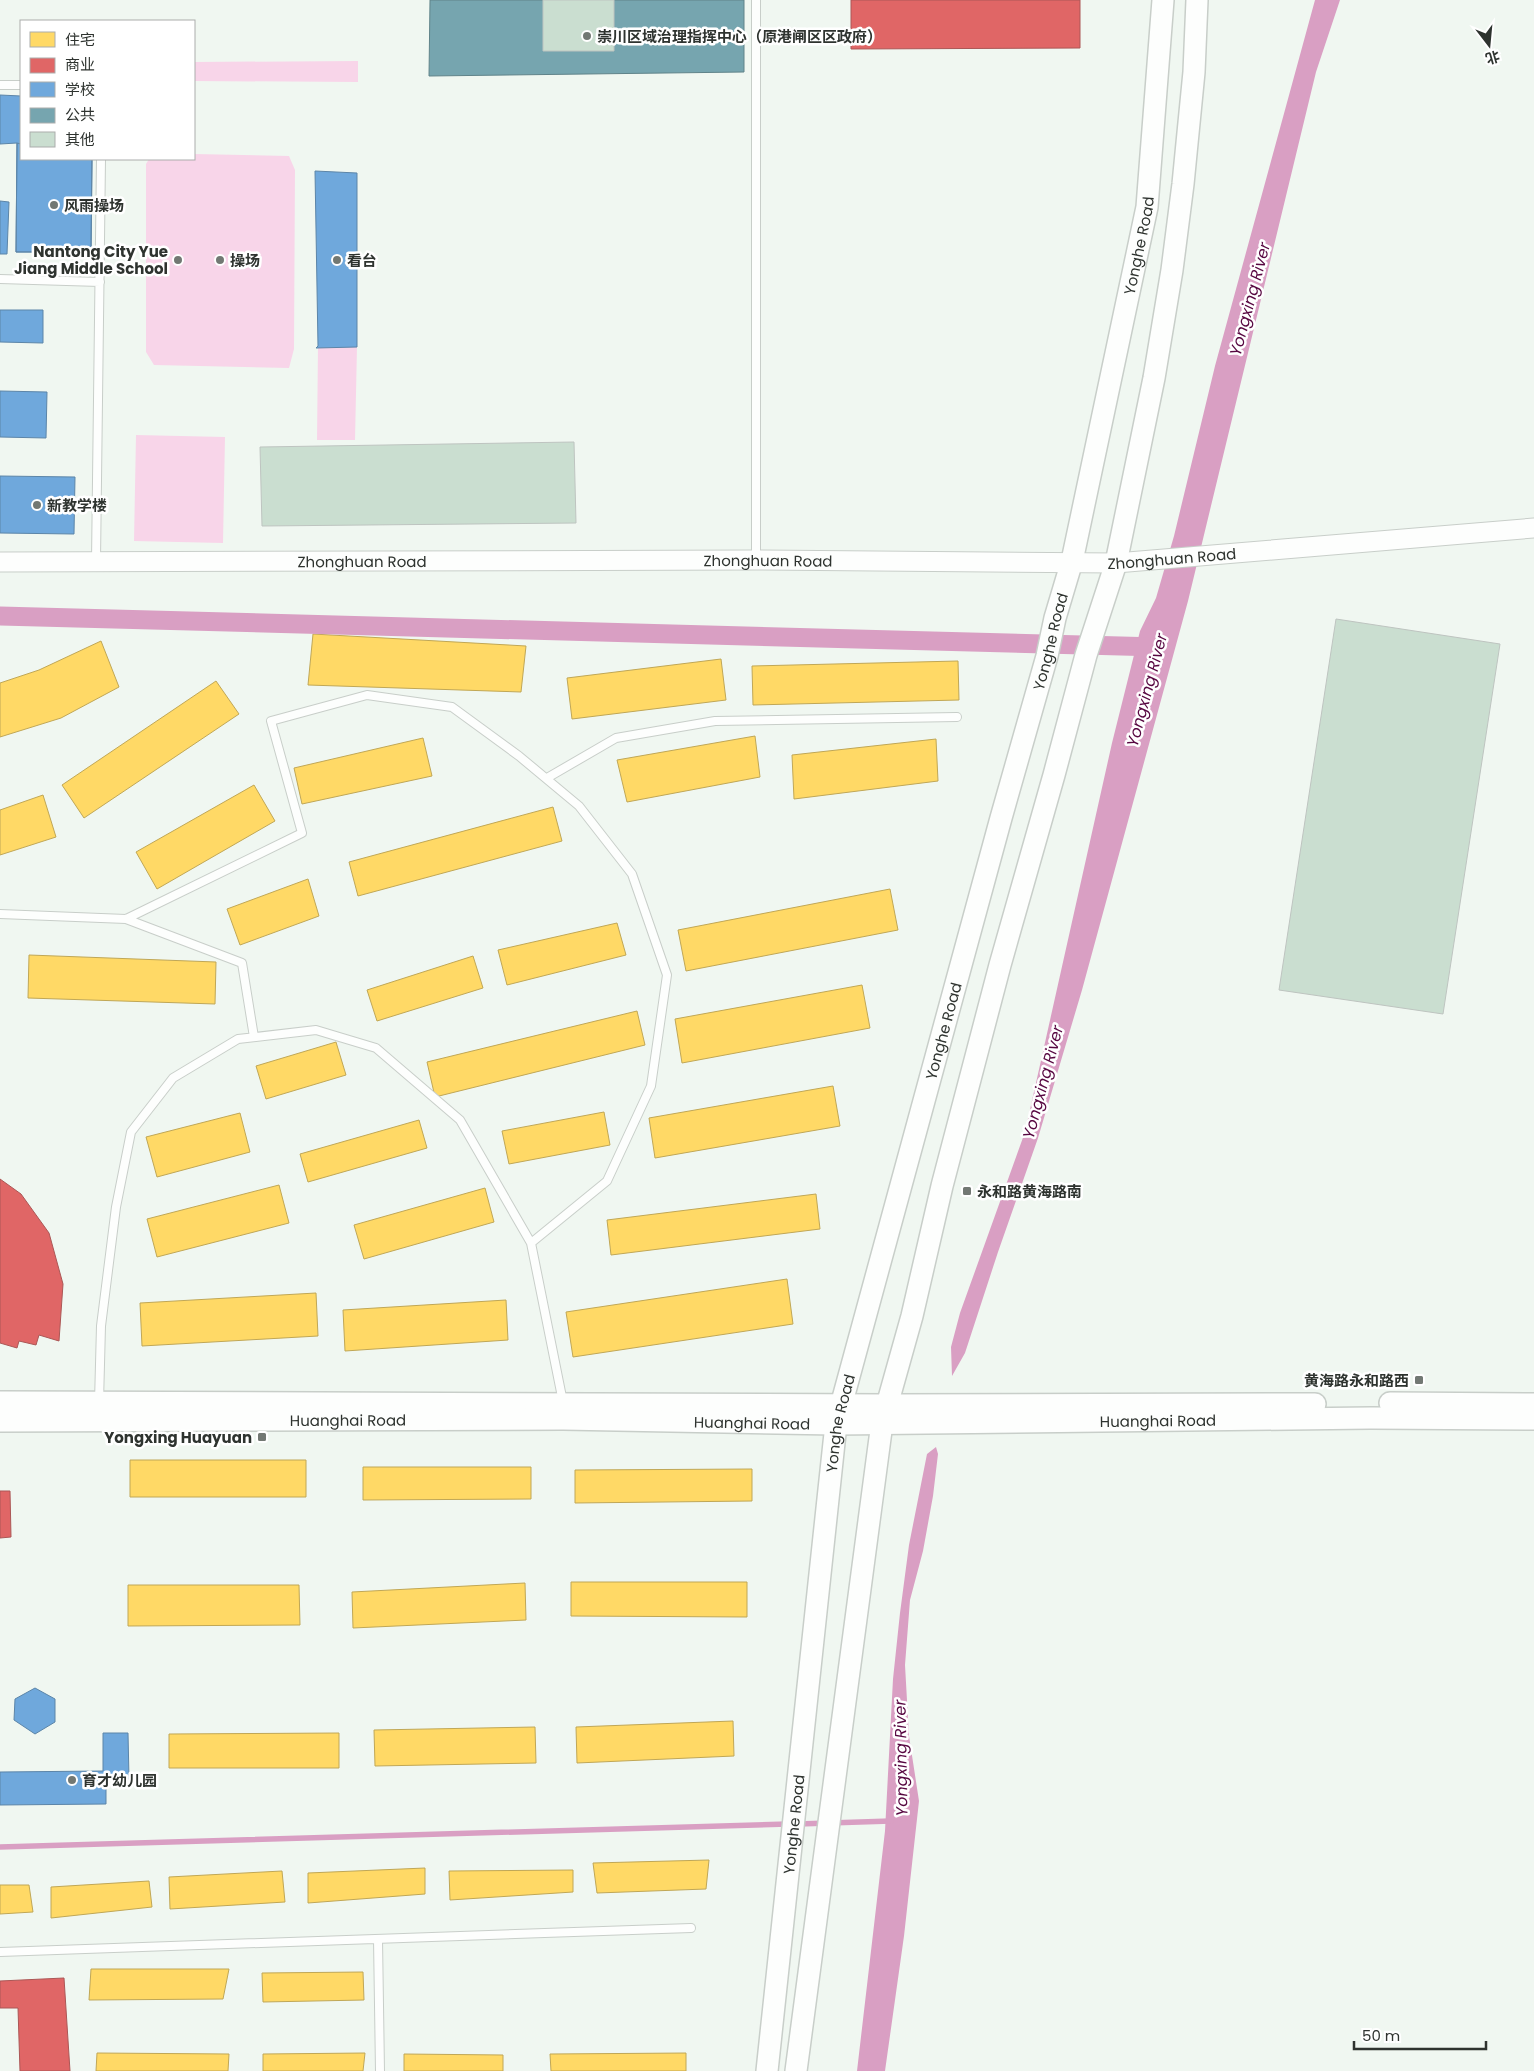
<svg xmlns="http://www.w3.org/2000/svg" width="1534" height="2071" viewBox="0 0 1534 2071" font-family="Poppins,'Noto Sans SC',sans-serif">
  <rect width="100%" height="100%" fill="#f0f7f1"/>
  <path fill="#f8d5e9" d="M358 61V82L194 81V62Z
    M194 154 289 156 295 170 294 349 289 368 154 365 146 352V164L149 159H194Z
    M318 346 357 347 355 440H317Z
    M136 435 225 437 223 543 134 541Z"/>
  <path fill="#d99fc3" d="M1315 0H1340L1316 72 1188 601 1082 990 1038 1138 998 1252 965 1353 952 1376 951 1347 960 1313 1025 1132 1112 743 1140 631 1156 598 1174 536 1215 366Z
    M936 1447 938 1454 933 1496 923 1551 910 1600 905 1665 909 1736 919 1801 904 1936 885 2071H857L885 1831 893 1679 900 1613 909 1545 927 1454Z"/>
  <path fill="#ffd966" stroke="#c0a756" d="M313 634 526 646 521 692 308 685Z
    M101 641 119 687 61 718 0 737V683L39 670Z
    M721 659 726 700 572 719 567 678Z
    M958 661 959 700 753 705 752 666Z
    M216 681 239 714 84 818 62 785Z
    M755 736 760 777 627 802 617 760Z
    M423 738 432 776 302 804 294 768Z
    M936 739 938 781 794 799 792 755Z
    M254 785 275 821 157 889 136 852Z
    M43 795 56 837 0 855V810Z
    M553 807 562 841 358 896 349 862Z
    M308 879 319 916 240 945 227 909Z
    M890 889 898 930 686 971 678 930Z
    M617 923 626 955 507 985 498 950Z
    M29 955 216 962 215 1004 28 998Z
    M473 956 483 988 377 1021 367 990Z
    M862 985 870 1028 682 1063 675 1019Z
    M637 1011 645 1045 435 1097 427 1062Z
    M336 1042 346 1075 266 1099 256 1066Z
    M833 1086 840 1126 655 1158 649 1118Z
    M604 1112 610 1145 509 1164 502 1131Z
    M240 1113 250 1152 157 1177 146 1137Z
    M419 1120 427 1148 308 1182 300 1154Z
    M279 1185 289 1223 157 1257 147 1219Z
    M485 1188 494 1222 364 1259 354 1225Z
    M816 1194 820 1229 611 1255 607 1220Z
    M787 1279 793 1324 573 1357 566 1312Z
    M316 1293 318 1336 142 1346 140 1303Z
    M506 1300 508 1340 345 1351 343 1310Z
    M130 1460H306V1497H130Z
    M363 1467H531V1499L363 1500Z
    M752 1469V1501L575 1503V1470Z
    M571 1582H747V1617L571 1616Z
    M525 1583 526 1620 353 1628 352 1592Z
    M128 1585H299L300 1625 128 1626Z
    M733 1721 734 1756 577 1763 576 1727Z
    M535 1727 536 1763 375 1766 374 1730Z
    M339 1733V1768H169V1734Z
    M709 1860 706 1889 597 1893 593 1863Z
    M425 1868V1894L308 1903V1873Z
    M573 1870V1892L450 1900 449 1871Z
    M282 1871 285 1902 170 1909 169 1877Z
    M149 1881 152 1907 51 1918V1887Z
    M0 1885H29L33 1912 0 1914Z
    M91 1969H229L223 1999 89 2000Z
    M363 1972 364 2000 263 2002 262 1973Z
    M97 2053 229 2054 228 2071H96Z
    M365 2053 363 2071H263V2054Z
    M686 2053V2071H551L550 2054Z
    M404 2054 503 2055V2071H404Z"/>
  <path fill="#e06666" stroke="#ab5756" d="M851 0H1080V48L851 49Z
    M0 1179 21 1194 49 1233 63 1284 59 1341 39 1335 36 1345 19 1341 17 1348 0 1343Z
    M0 1491H10L11 1537 0 1538Z
    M64 1978 70 2071H20L18 2008H0V1981Z"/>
  <path fill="#6fa8dc" stroke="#5c85a8" d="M0 95 21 96V159H92L91 252H16L17 143 0 144Z
    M17 143 21 144V159H92L91 252H16Z
    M315 171 357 173V347L316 348 318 346Z
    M0 201 9 202 7 254H0Z
    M0 310H43V343L0 342Z
    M0 391 47 392 46 438 0 437Z
    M0 476 75 477 74 534 0 533Z
    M35 1688 55 1699V1722L35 1734 14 1720 15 1699Z
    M103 1733H128L129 1779H106V1804L0 1805V1772L103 1771Z"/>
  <path fill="#76a5af" stroke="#608389" d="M430 0H744V72L429 76Z"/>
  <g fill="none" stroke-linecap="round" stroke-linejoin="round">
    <path stroke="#d99fc3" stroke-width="5.5" d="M798 1824 891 1821
      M0 1847 788 1824"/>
    <path stroke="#d99fc3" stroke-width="19" d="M0 616 1159 647"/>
  </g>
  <path fill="#caded0" stroke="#bec4c0" d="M543 0H614V51H543Z
    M574 442 576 523 262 526 260 447Z
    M1336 619 1500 644 1443 1014 1279 990Z"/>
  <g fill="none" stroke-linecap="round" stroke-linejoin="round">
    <g stroke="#c8cec9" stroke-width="10">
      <path id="service" d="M0 85H21
        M0 279 100 282
        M756 560V0
        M96 561 101 159
        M547 778 616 738 715 721 957 717
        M0 914 126 919 302 833 271 721 367 695 452 707 519 756 579 806 632 874 667 975 651 1086 607 1181 531 1243
        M126 919 242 963 254 1037
        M99 1402 101 1326 116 1207 131 1132 173 1078 238 1039 316 1030 376 1048 460 1120 531 1243 563 1402
        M378 1939 380 2071
        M0 1952 691 1928"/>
    </g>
    <g stroke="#c8cec9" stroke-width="21">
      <g id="tertiary">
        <path id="s1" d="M0 562 756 560 1116 563 1534 528"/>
      </g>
    </g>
    <g stroke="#c8cec9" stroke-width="24">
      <g id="secondary">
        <path d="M0 1402 887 1405 1315 1404"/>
        <path d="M1390 1403 1534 1404"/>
        <path id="s2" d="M0 1421 563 1419 836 1424 1371 1418 1534 1419"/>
        <path id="s3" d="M767 2071 836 1424 1001 818 1047 656 1055 618 1072 561 1147 207 1163 0"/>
        <path d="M796 2071 882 1423 912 1316 942 1186 1000 965 1054 775 1086 655 1116 563 1154 378 1172 270 1183 184 1194 72 1197 0"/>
      </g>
    </g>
    <use href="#service" stroke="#fdfefd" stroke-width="8"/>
    <use href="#tertiary" stroke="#fdfefd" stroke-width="19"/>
    <use href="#secondary" stroke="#fdfefd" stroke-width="21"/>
  </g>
  <g fill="#727873" stroke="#fff" stroke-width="2">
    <circle cx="587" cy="36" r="5"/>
    <circle cx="54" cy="205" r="5"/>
    <circle cx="178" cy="260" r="5"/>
    <circle cx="220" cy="260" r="5"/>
    <circle cx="337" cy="260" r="5"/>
    <circle cx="37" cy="505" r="5"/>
    <rect x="962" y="1186" width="10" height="10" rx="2.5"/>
    <rect x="1414" y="1375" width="10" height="10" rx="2.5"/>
    <rect x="257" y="1432" width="10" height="10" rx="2.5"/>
    <circle cx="72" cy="1780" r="5"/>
  </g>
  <g text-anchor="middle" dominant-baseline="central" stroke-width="5" stroke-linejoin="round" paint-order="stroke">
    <g font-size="15" font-weight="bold" fill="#2e332f" stroke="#fff" text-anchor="start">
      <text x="597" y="36">崇川区域治理指挥中心（原港闸区区政府）</text>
      <text x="64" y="205">风雨操场</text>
      <text x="168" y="251" text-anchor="end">Nantong City Yue<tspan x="168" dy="17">Jiang Middle School</tspan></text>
      <text x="230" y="260">操场</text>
      <text x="347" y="260">看台</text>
      <text x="47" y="505">新教学楼</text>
      <text x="977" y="1191">永和路黄海路南</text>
      <text x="1409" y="1380" text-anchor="end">黄海路永和路西</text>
      <text x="252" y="1437" text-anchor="end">Yongxing Huayuan</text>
      <text x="82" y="1780">育才幼儿园</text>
    </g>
    <g font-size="15" fill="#2e332f" stroke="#fff">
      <text stroke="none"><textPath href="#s3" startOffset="1868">Yonghe Road</textPath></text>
      <text stroke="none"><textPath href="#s1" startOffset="1172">Zhonghuan Road</textPath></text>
      <text stroke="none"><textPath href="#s1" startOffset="768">Zhonghuan Road</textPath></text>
      <text stroke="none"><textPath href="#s1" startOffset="362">Zhonghuan Road</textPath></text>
      <text stroke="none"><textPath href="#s3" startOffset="1462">Yonghe Road</textPath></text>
      <text stroke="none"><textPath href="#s3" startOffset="1058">Yonghe Road</textPath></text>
      <text stroke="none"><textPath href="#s2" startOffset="348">Huanghai Road</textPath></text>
      <text stroke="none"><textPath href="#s2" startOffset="1158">Huanghai Road</textPath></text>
      <text stroke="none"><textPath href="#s2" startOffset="752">Huanghai Road</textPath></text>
      <text stroke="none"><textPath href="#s3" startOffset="652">Yonghe Road</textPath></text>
      <text stroke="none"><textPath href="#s3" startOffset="248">Yonghe Road</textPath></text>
    </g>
    <g font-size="16" font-style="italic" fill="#570741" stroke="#fff">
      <text transform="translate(1250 299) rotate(-75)">Yongxing River</text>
      <text transform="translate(1147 690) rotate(-75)">Yongxing River</text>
      <text transform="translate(1043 1082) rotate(-75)">Yongxing River</text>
      <text transform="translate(901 1758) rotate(-91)">Yongxing River</text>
    </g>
  </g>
  <rect x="20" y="20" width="175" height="140" fill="#ffffff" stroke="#abadac"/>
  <rect x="30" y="32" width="25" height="15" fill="#ffd966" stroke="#abadac"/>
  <text x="65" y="45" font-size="15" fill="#2e332f">住宅</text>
  <rect x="30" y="58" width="25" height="15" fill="#e06666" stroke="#abadac"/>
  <text x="65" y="70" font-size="15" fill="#2e332f">商业</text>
  <rect x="30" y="82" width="25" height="15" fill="#6fa8dc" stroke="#abadac"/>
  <text x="65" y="95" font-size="15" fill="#2e332f">学校</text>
  <rect x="30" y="108" width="25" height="15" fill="#76a5af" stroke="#abadac"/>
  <text x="65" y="120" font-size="15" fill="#2e332f">公共</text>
  <rect x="30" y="132" width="25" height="15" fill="#caded0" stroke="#abadac"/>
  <text x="65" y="145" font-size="15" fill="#2e332f">其他</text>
  <g transform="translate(1489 45) rotate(164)" stroke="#ffffff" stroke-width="4" paint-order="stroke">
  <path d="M0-4L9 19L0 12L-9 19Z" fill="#2e332f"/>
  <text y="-8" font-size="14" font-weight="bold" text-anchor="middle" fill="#2e332f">北</text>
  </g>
  <path d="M1354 2041v8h132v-8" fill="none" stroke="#2e332f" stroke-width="2.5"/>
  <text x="1362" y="2041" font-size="15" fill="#2e332f" stroke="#ffffff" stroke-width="4" paint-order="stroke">50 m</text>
</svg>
